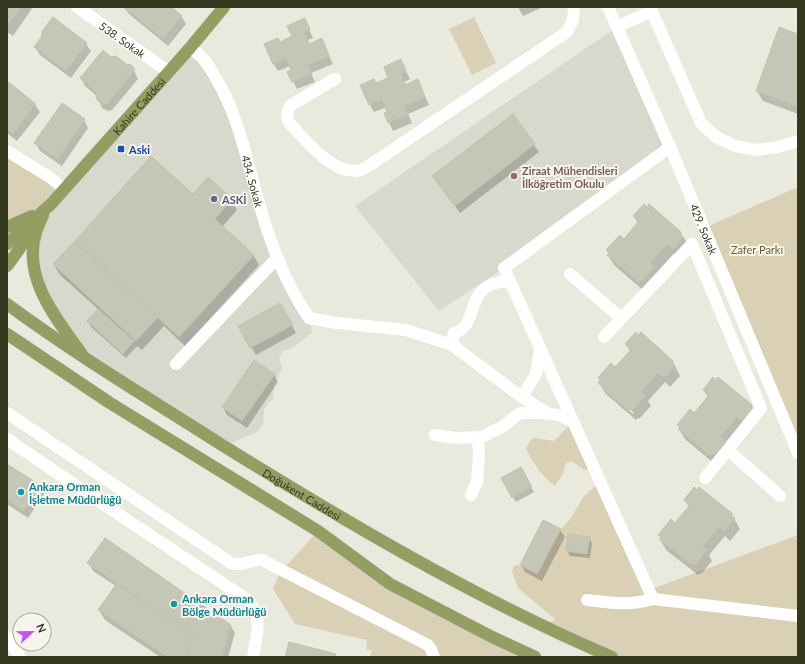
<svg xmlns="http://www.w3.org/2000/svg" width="805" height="664" viewBox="0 0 805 664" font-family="Lato,sans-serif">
  <rect width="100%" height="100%" fill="#e9e9dd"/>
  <path fill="#d9d8cc" d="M617 27 670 147 504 268 439 311 355 206Z
    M190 48 217 80 261 210 309 318 312 333 292 348 283 351 279 358 282 367 274 387 273 399 268 403 264 410 263 424 257 432 224 446 86 360 35 273 43 215Z"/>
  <path fill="#dad0b6" d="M474 17 496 63 472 75 449 29Z
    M7 151 64 189 52 203 7 227Z
    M798 187V453L704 228Z
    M573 422 592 470H584L576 464 571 461 565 464 563 474 555 486C543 478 533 462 526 449L530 441 534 438 554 441Z
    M600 482 649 590 798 535V657H612L545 626 555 619 518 588 512 571 514 566 520 565 538 574 561 529 571 518 584 496Z
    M318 531 390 584 535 657H370L372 651 366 649 367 640 295 624 273 589 279 574Z"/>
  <path fill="#0003" fill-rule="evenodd" d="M7 7H33L13 36 7 32Z
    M124 7H170L181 16 186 24 168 46 129 14Z
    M518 7H541V8L523 16Z
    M308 27 313 38 308 40 310 44 321 39 333 64 311 73 315 82 297 89 289 73 292 71 290 66 278 71 273 63 279 43 293 37Z
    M798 35V114L763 101 757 91Z
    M86 44 91 51 71 78 40 55 35 47Z
    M110 58 133 68 138 79 112 110 108 111 102 108 97 96 85 86 81 78Z
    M401 61 410 79 404 82 406 86 418 81 429 105 408 114 412 123 393 131 385 114 389 112 387 107 374 112 370 105 376 84 390 78Z
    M7 82 35 105 40 112 17 141 7 133Z
    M513 116 539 152 460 213 434 176Z
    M84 120 88 128 62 166 40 151 35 143Z
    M193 196 231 200 237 210 222 227 253 255 259 265 185 346 164 326 142 350 137 346 126 358 91 327 88 322 99 310 60 275 54 265Z
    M649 205 681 233 687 243 679 259 673 254 657 273 660 278 645 292 614 265 608 255 624 240 638 223 634 216Z
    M280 304 296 333 256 355 240 327Z
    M626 345 673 362 680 376 670 387 665 382 648 401 651 406 639 419 638 418 636 420 605 393 600 383 615 368 630 351ZM602 385 634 413 633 414 604 389Z
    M274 375 278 382 247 428 227 415 223 407Z
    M704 390 751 405 757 415 716 465 685 439 679 429 680 428 678 425 694 414 708 397Z
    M7 465 39 486 44 494 28 518 7 504Z
    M520 469 534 492 516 502 503 479Z
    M700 488 732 515 740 529 730 541 725 536 709 555 712 561 701 574 700 573 698 575 666 550 660 539 661 538 660 535 676 524 689 507 685 500Z
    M560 530 565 537 542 581 525 572 521 565Z
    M589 538 592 543 590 558 570 556 567 551Z
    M89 563 230 625 235 633 228 657H160L105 620 99 610 116 586 93 571Z"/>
  <path fill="#c6c6b6" stroke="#c2c2b0" d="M7 7H21L7 26Z
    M123 7H172L182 16 163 39Z
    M53 17 87 43 66 71 34 47 42 36V31Z
    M305 18 310 30 304 33 309 44 322 38 329 56 308 65 312 74 292 82 287 72 291 70 286 58 273 64 264 44 278 38 280 42 292 36 287 26Z
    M779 27 798 34V107L756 91Z
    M103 50 111 57 116 56 126 64 131 65 134 68V71L108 103 103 104 97 100 95 92 80 78Z
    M401 59 406 71 401 74 405 85 418 79 425 97 404 106 408 115 388 123 384 113 387 112 382 99 369 105 360 85 374 79 376 83 388 78 384 67Z
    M7 81 36 104 13 134 7 129Z
    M62 103 85 119 58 159 34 143Z
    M513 114 535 144 455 206 432 176Z
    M151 156 193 194 208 177 232 199 215 219 254 255 179 337 75 241Z
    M644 204 647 207 649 204 681 232 680 234 683 237 673 249 667 244 650 263 654 267 642 281 640 280 638 282 607 255 609 253 606 250 620 235 624 239 639 221 633 216Z
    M75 241 158 317 136 341 53 264Z
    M280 303 293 325 250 348 238 326Z
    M98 309 134 341 123 354 87 321Z
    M636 332 638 335 641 332 673 361 672 363 675 365 664 378 658 373 641 392 646 395 633 410 631 408 629 410 598 383 600 380 598 378 611 363 615 367 631 350 625 344Z
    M254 360 275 374 242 421 222 407Z
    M713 377 716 380 718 377 752 405 750 406 754 409 743 422 737 417 721 436 726 440 714 455 712 453 710 456 678 429 680 427 677 425 690 409 694 413 709 395 703 390Z
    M7 464 40 485 24 511 7 500Z
    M521 467 532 487 512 498 501 478Z
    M694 487 697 490 699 487 733 514 731 516 735 518 724 531 719 527 703 546 707 550 695 565 693 563 692 565 659 539 661 537 658 535 671 519 675 523 690 505 684 500Z
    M543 520 561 529 537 574 520 565Z
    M568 534 590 537 587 554 566 551Z
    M105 538 231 625 222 657H186L193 636 87 563Z
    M117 583 193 636 186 657H168L98 610Z
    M289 642 336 654 335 657H285Z"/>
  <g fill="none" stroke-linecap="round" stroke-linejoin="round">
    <g stroke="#c6c7c0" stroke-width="13">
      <g id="major">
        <path d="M43 215C41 220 38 226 36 232 22 278 56 318 81 353"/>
        <path d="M7 227 32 216"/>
        <path id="s4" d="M7 244 52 203 190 48 224 7"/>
        <path d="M7 266 35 227"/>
        <path id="s5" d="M7 304C76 355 150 399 222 445 348 523 476 599 612 657"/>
        <path d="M7 334 110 403 318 531 390 584 492 637 535 657"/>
      </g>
    </g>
    <g stroke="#fff" stroke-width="12">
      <path id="s1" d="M77 7 169 72"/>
      <path id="s2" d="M608 7 670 147 798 453"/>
      <path d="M650 7 701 123 716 137 735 146 757 150 778 147 798 141"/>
      <path d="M617 27 652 11"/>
      <path id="s3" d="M190 48C195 52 201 55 204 60 212 69 217 81 223 91 242 129 249 170 261 210 272 248 287 286 309 318L337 323 406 330 452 345 519 395 547 413"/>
      <path d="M335 79 291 105C286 111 286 117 290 124 306 140 330 172 356 171 360 171 366 167 370 165L567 32 573 20 574 7"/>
      <path d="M670 147 504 268 653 599 798 616"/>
      <path d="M7 151 51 178 64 189"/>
      <path d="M570 274 621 318"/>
      <path d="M604 337 692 244 761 408 705 478"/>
      <path d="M452 345 454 333C482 325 461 283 509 281"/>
      <path d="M176 364 277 258"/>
      <path d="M522 397 536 374 540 349"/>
      <path d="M7 413 231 563C242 567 252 559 262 560L428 645 431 649 434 657"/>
      <path d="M435 435 455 438 481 437 502 427 520 413H541L559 415 573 422"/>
      <path d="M7 439 106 506 248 600C264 617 256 636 253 657"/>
      <path d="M728 450 780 496"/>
      <path d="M471 495 477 482 479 456 478 437"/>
      <path d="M587 600C612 603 628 606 653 599"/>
      <path d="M7 637 20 657"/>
    </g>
    <use href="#major" stroke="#939e62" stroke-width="12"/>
  </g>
  <rect fill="#1a4fb4" stroke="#f6f5ed" stroke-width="1.5" x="117" y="145" width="8" height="8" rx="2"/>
  <circle fill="#8d6e63" stroke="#f6f5ed" stroke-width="1.5" cx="514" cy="176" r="4"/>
  <circle fill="#5c6f8a" stroke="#f6f5ed" stroke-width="1.5" cx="214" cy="199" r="4"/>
  <g fill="#0f9aa8" stroke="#f6f5ed" stroke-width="1.5">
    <circle cx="21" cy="492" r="4"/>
    <circle cx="174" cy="604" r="4"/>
  </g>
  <g text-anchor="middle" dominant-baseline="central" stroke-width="4" stroke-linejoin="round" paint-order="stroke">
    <g font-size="11" fill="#34381f" stroke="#f6f5ed">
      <text stroke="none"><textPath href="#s1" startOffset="56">538. Sokak</textPath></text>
      <text stroke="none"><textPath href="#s4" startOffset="191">Kahire Caddesi</textPath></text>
      <text stroke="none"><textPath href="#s3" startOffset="150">434. Sokak</textPath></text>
      <text stroke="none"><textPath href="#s2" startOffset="242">429. Sokak</textPath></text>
      <text stroke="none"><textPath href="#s5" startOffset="351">Doğukent Caddesi</textPath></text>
    </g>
    <g font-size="11" font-weight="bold" fill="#164399" stroke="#f6f5ed" text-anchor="start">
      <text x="129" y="149">Aski</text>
    </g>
    <g font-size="11" font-weight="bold" fill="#785e54" stroke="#f6f5ed" text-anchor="start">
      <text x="522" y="170">Ziraat Mühendisleri<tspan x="522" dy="13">İlköğretim Okulu</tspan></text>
    </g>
    <g font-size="11" font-weight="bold" fill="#4e5e75" stroke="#f6f5ed" text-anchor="start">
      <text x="222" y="199">ASKİ</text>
    </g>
    <g font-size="11" fill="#6e622a" stroke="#f6f5ed">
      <text x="757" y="249">Zafer Parkı</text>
    </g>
    <g font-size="11" font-weight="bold" fill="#0d838f" stroke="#f6f5ed" text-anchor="start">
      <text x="29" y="486">Ankara Orman<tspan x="29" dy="13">İşletme Müdürlüğü</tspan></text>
      <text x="182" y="598">Ankara Orman<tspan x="182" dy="13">Bölge Müdürlüğü</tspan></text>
    </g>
  </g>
  <rect width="805" height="664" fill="none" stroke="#34381f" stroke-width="16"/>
  <g transform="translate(32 632) rotate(68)"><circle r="19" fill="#f6f5ed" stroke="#a8a99b"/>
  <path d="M0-3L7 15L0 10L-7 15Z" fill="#bf54f0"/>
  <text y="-6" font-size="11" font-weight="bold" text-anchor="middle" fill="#34381f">N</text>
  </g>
</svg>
